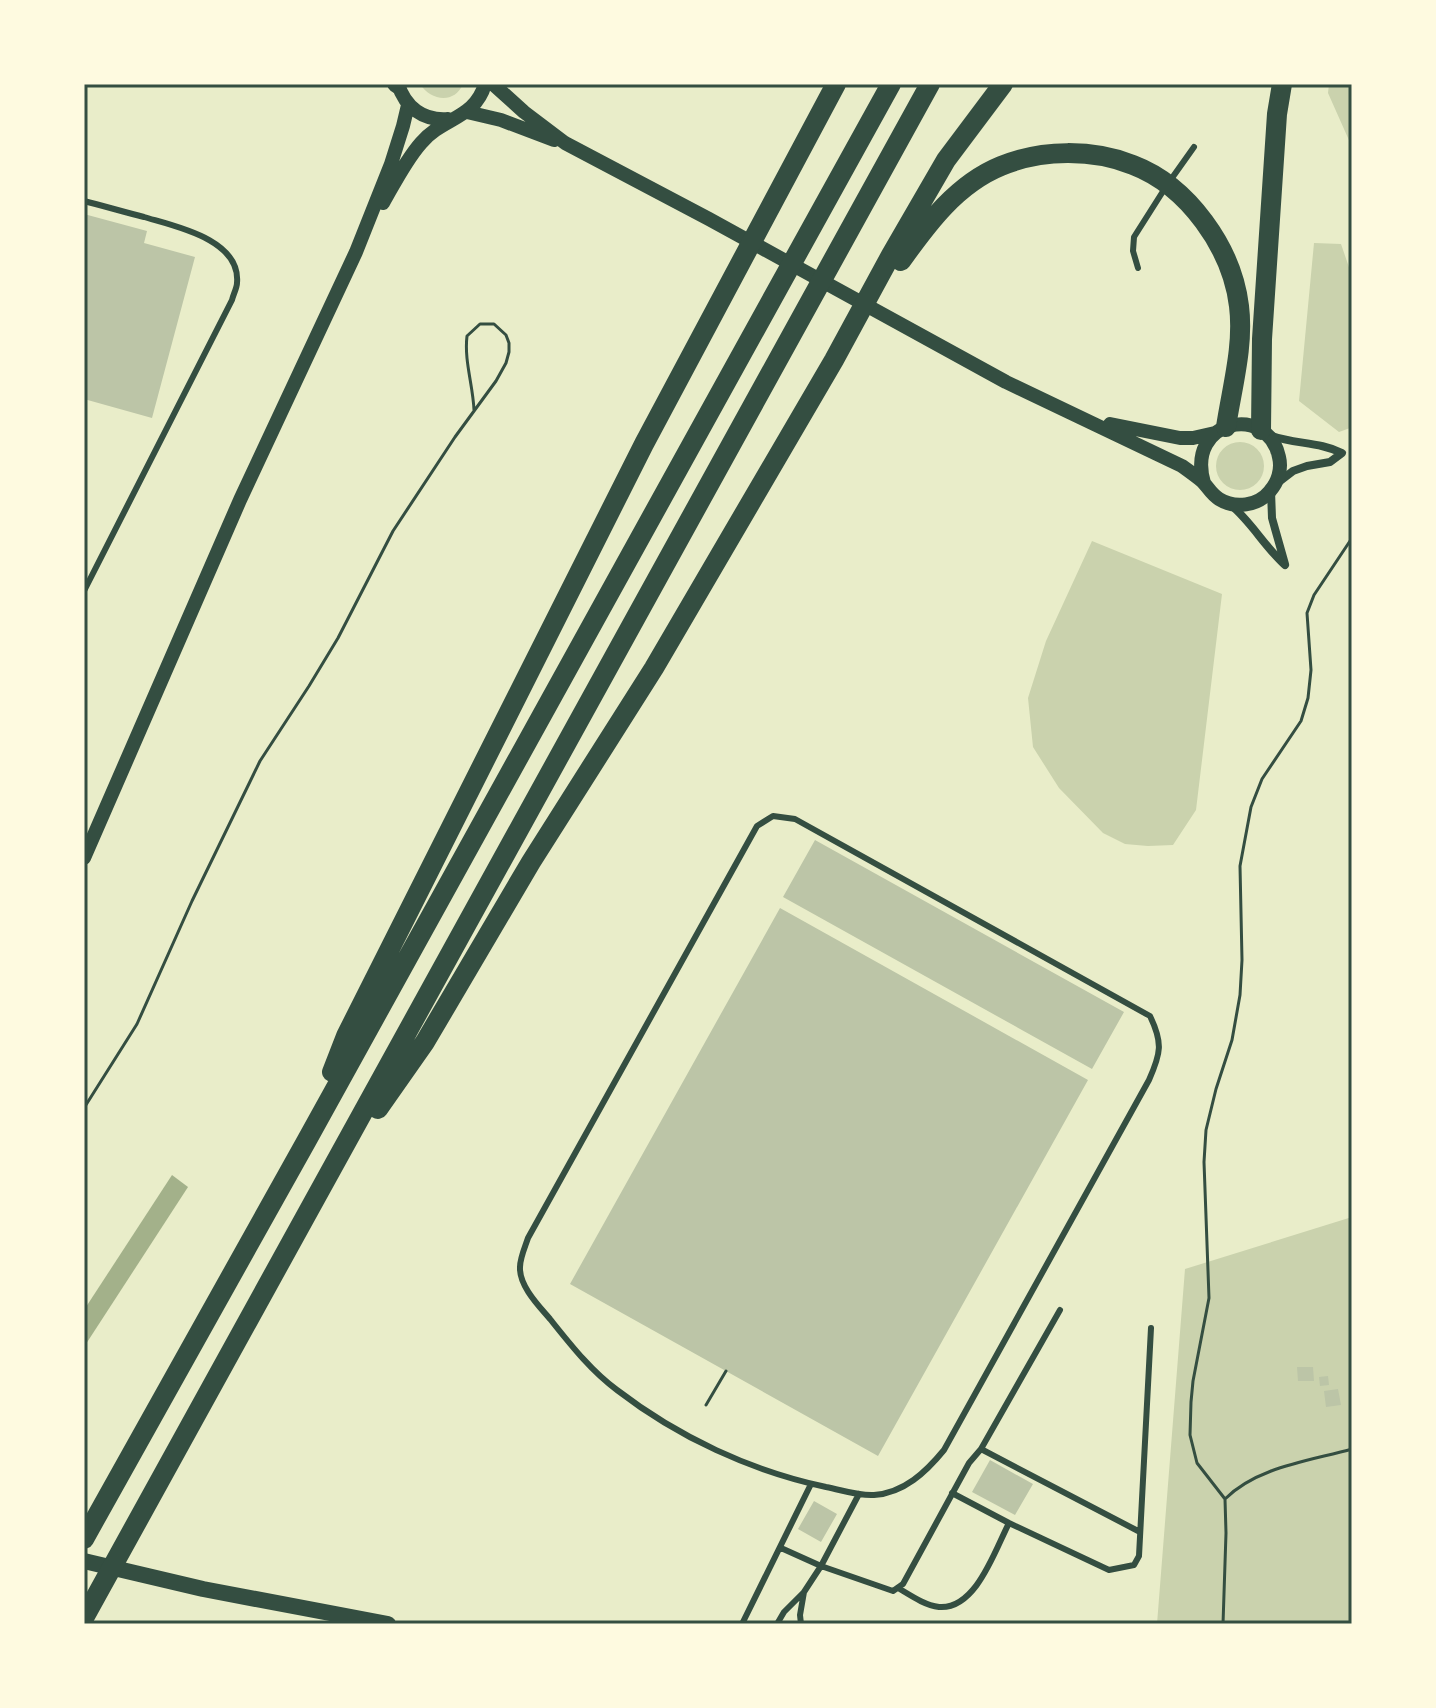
<svg xmlns="http://www.w3.org/2000/svg" width="1436" height="1708" viewBox="0 0 1436 1708" font-family="'DM Sans',sans-serif">
  <rect width="100%" height="100%" fill="#e9edc9"/>
  <path fill="#cad2ad" d="M420 84H463C454 105 430 100 420 84Z
    M1329 84H1352V147L1328 93Z
    M1314 243 1341 244 1352 276V425L1350 428 1339 432 1299 401Z
    M1216 466a24 24 0 1 1 48 0a24 24 0 1 1-48 0Z
    M1092 541 1222 594 1196 810 1173 845 1148 846 1125 844 1103 833 1059 788 1033 747 1028 698 1046 641Z
    M1352 1217V1624H1157L1185 1269Z"/>
  <path fill="#a3b18a" d="M172 1175 188 1187 84 1347V1310Z"/>
  <path fill="#bcc5a7" d="M84 214 147 231 144 243 195 257 152 418 84 399Z
    M815 840 1124 1012 1092 1069 783 897Z
    M780 908 1088 1080 878 1456 570 1284Z
    M1297 1367H1313L1314 1381H1298Z
    M1328 1376 1329 1385 1320 1386 1319 1377Z
    M1338 1389 1341 1405 1326 1407 1324 1391Z
    M990 1460 1033 1484 1015 1515 972 1492Z
    M814 1501 837 1514 821 1542 798 1529Z"/>
  <g fill="none" stroke-linecap="round" stroke-linejoin="round">
    <path stroke="#344e41" stroke-width="3" d="M84 1108 137 1024 192 901 260 761 309 686 338 638 393 531 455 437 496 381 506 363 509 352V343L506 335 494 324H480L467 336C464 361 473 385 474 410
      M706 1405 726 1371
      M1225 1499C1257 1467 1309 1461 1352 1449
      M1223 1624 1226 1533 1225 1499 1197 1463 1190 1435 1191 1402 1193 1381 1209 1298 1204 1162 1206 1130 1216 1089 1232 1040 1240 995 1242 960 1240 866 1251 807 1262 779 1301 721 1308 698 1311 670 1307 613 1314 595 1352 538"/>
    <path stroke="#344e41" stroke-width="6" d="M84 201C104 206 124 212 144 217 174 226 241 239 237 283 237 288 233 295 232 300L84 591
      M1138 268 1133 251 1134 237 1167 185 1194 147
      M773 816 795 819 1150 1016C1163 1043 1161 1053 1149 1080L944 1450C926 1472 904 1493 874 1495 858 1496 842 1490 826 1487 751 1471 678 1437 617 1390 591 1371 570 1344 550 1319 539 1306 519 1286 520 1267 520 1258 525 1247 528 1238L757 826Z
      M981 1449 1140 1532
      M952 1493 1009 1523 1109 1570 1134 1565 1139 1556 1151 1328
      M781 1548 821 1566 893 1591 903 1584 969 1463 981 1449 1060 1310
      M898 1588C910 1595 924 1605 939 1607 976 1610 995 1550 1009 1523
      M742 1624 811 1484
      M777 1624 784 1612 803 1593
      M801 1624 800 1615 804 1592 821 1566 859 1494"/>
    <path stroke="#344e41" stroke-width="8" d="M1272 436C1295 444 1320 442 1342 453L1330 462 1307 466 1293 471 1280 481
      M1271 491 1272 518 1285 564
      M1232 506C1252 523 1265 547 1285 565"/>
    <path stroke="#344e41" stroke-width="14" d="M398 84C405 107 423 121 448 119
      M493 84 524 112 565 143 709 219 1006 382 1182 466C1189 471 1196 476 1202 481 1208 487 1211 494 1219 499 1235 509 1258 506 1270 491 1278 482 1282 469 1279 457 1268 403 1185 419 1204 483
      M467 112 501 120 554 140
      M383 203C395 182 406 160 421 143 443 117 475 119 485 84
      M1110 424 1180 438H1193L1215 433
      M84 858 240 500 356 252 391 164 403 126 408 105"/>
    <path stroke="#344e41" stroke-width="16" d="M395 84 398 86
      M84 1561 203 1589 388 1624"/>
    <path stroke="#344e41" stroke-width="20" d="M901 261C928 223 957 184 1001 166 1042 149 1093 149 1133 165 1188 186 1232 248 1239 306 1244 346 1232 387 1226 427
      M1261 430 1262 339 1277 114 1282 84
      M332 1072 346 1036 644 444 836 84
      M378 1109 425 1042 531 862 654 668 834 360 891 255 946 160 1003 84
      M84 1539 307 1140 891 84
      M84 1618 930 84"/>
  </g>
  <rect width="1436" height="1708" fill="none" stroke="#fefae0" stroke-width="172"/>
  <rect x="86" y="86" width="1264" height="1536" fill="none" stroke="#344e41" stroke-width="3"/>
</svg>
